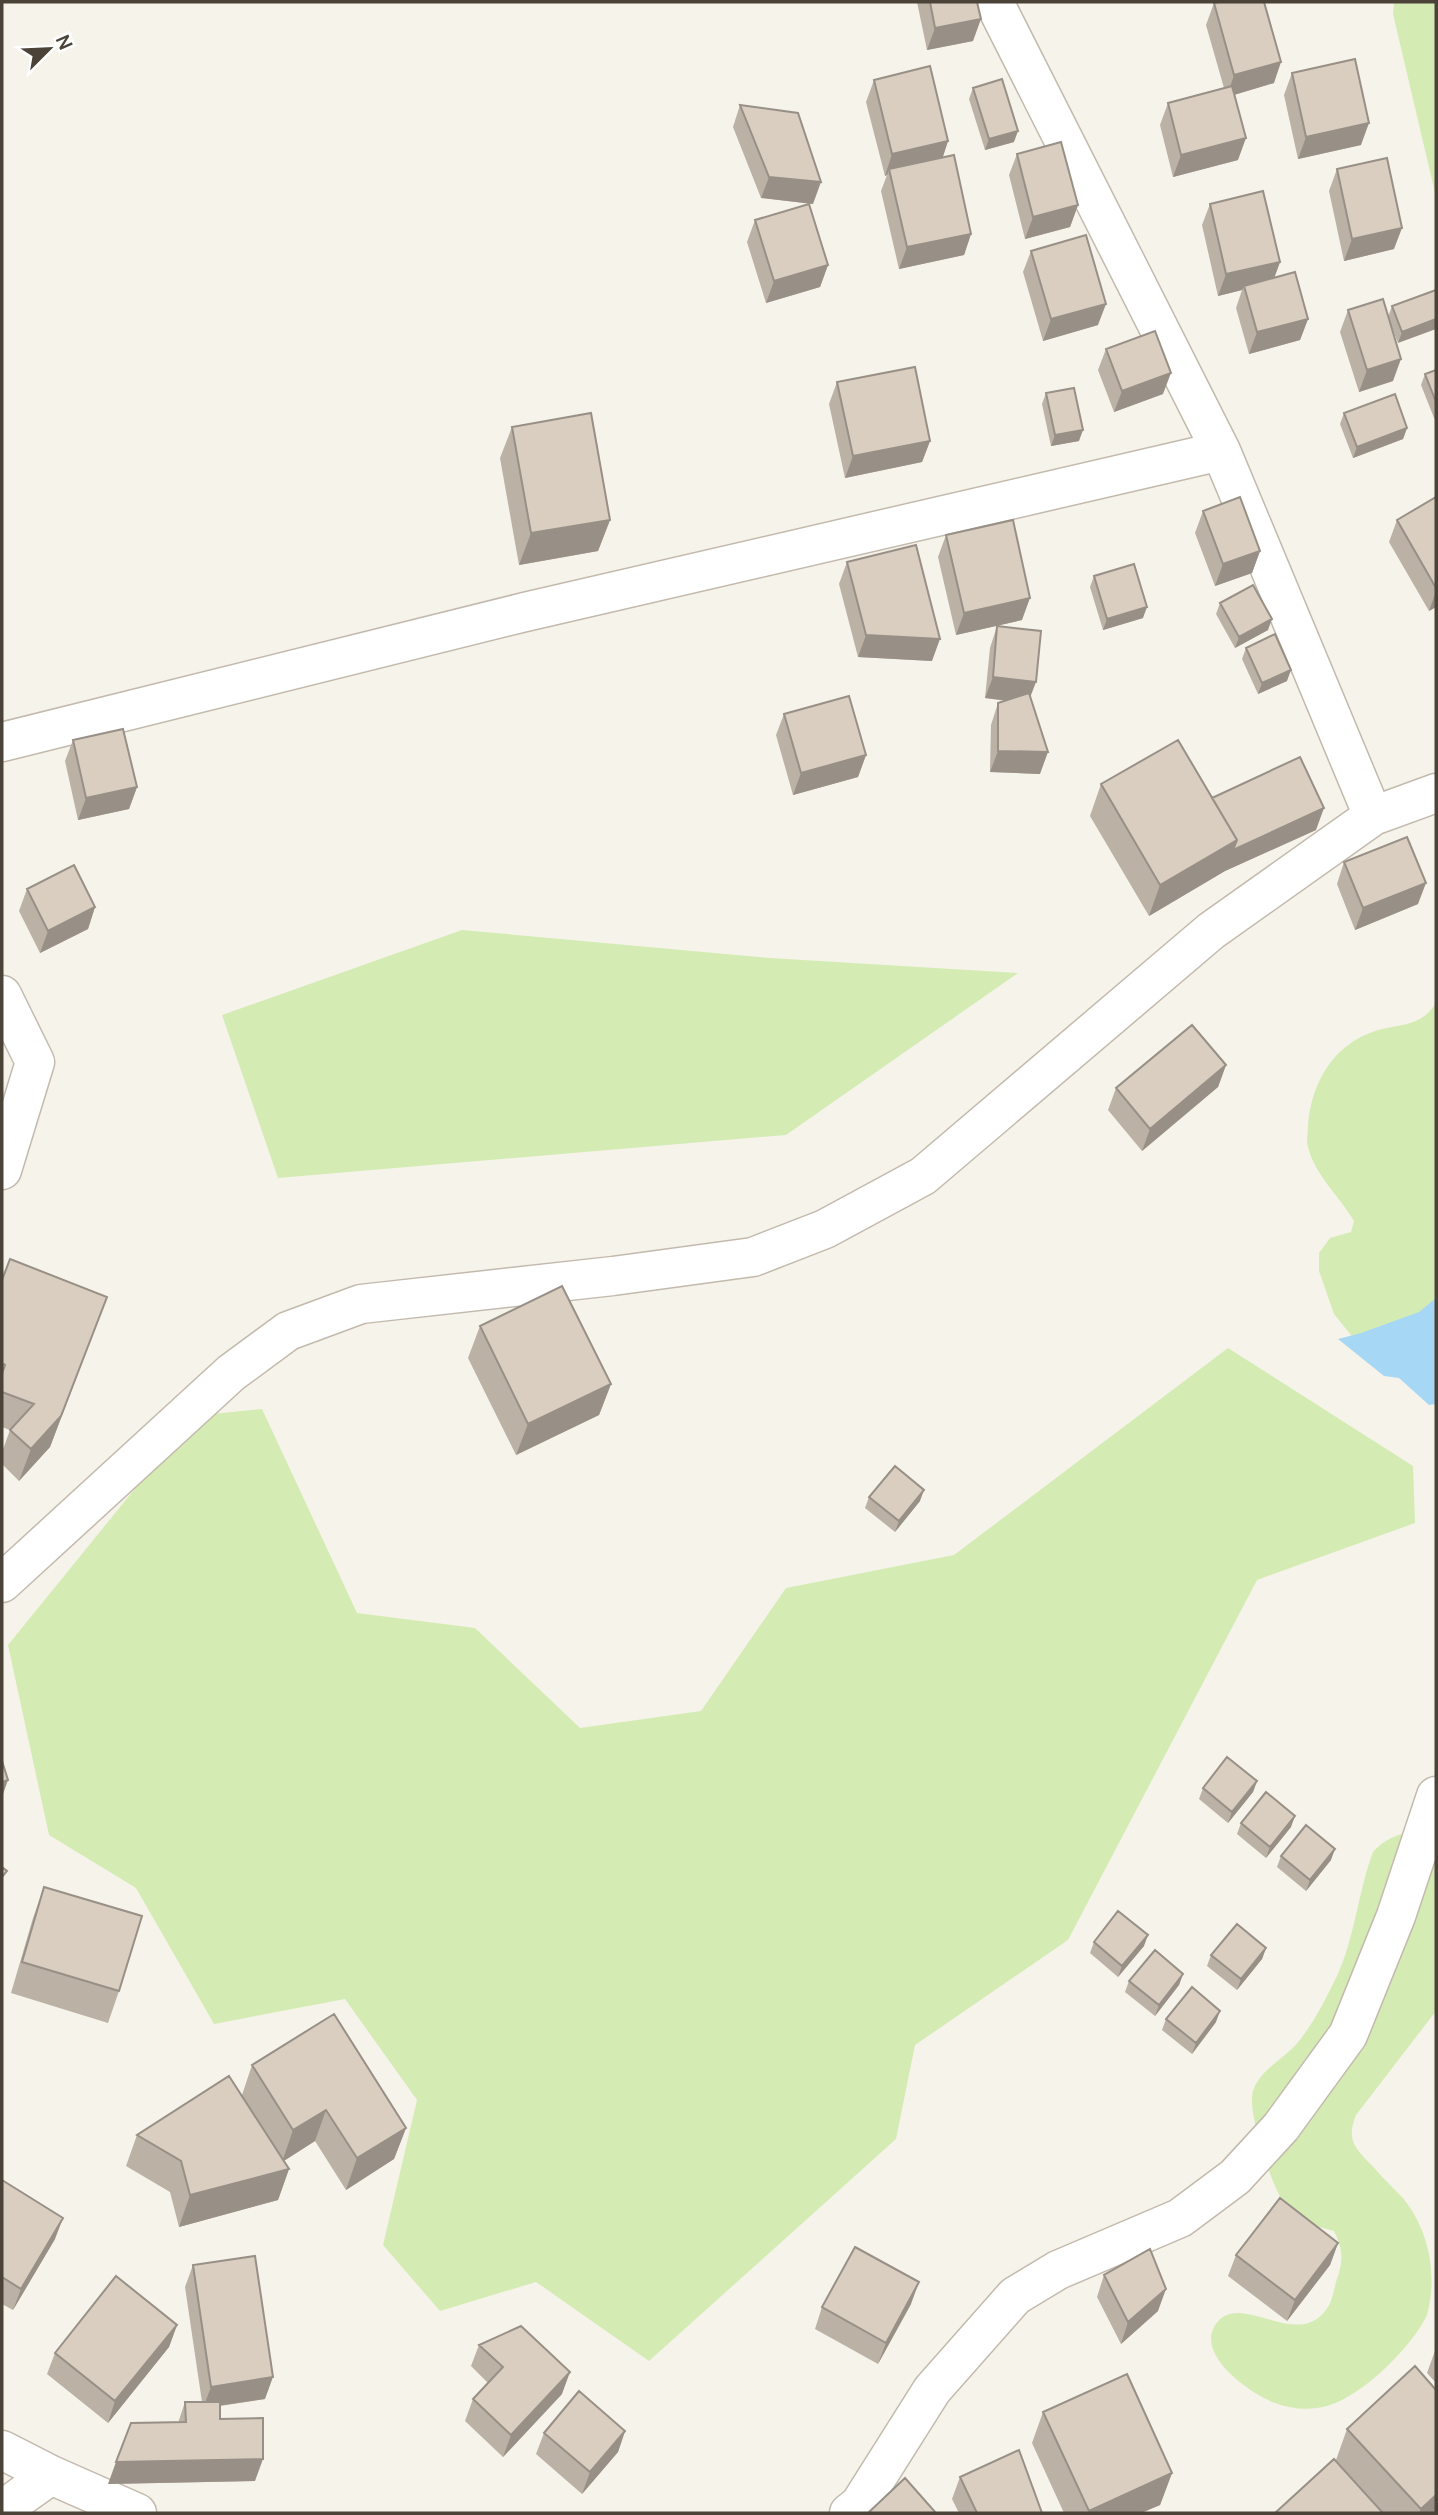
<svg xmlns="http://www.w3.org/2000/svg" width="1438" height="2515" viewBox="0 0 1438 2515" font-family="Manrope,sans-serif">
  <rect width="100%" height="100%" fill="#f6f3eb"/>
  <path fill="#d4ecb3" d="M1394 2H1436V197L1393 14Z
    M462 930 770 958 1018 973 786 1135 278 1178 222 1015Z
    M1436 1003V1320L1359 1345 1334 1314 1319 1271V1253L1330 1238 1351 1232 1354 1221C1339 1195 1312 1173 1307 1142 1307 1137 1308 1131 1308 1126 1311 1083 1333 1045 1375 1031 1401 1023 1420 1028 1436 1003Z
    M1228 1348 1413 1466 1415 1523 1257 1580 1068 1940 915 2045 896 2139 649 2361 536 2282 440 2311 383 2245 417 2100 345 1999 214 2024 136 1888 49 1835 8 1645 194 1416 262 1409 357 1613 475 1628 580 1728 701 1711 786 1588 954 1555Z
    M1436 1829V2011L1356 2115C1353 2123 1350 2132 1353 2141 1356 2151 1369 2162 1376 2170 1384 2179 1393 2188 1402 2197 1429 2229 1438 2275 1427 2315 1411 2349 1354 2405 1317 2408 1303 2410 1288 2408 1275 2403 1251 2394 1198 2357 1214 2327 1237 2285 1298 2355 1328 2307 1332 2301 1334 2290 1336 2282 1343 2262 1344 2251 1334 2231 1321 2227 1301 2223 1290 2212 1275 2198 1246 2112 1253 2091 1261 2068 1285 2059 1299 2041 1315 2021 1326 1998 1337 1976 1355 1937 1358 1892 1373 1852 1391 1832 1411 1832 1436 1829Z"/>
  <path fill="#a6d8f5" d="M1436 1298V1404L1429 1405 1399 1378 1384 1376 1338 1339 1361 1333 1419 1312Z"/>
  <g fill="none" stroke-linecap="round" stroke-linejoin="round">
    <g stroke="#c3baad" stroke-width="41">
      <path id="street" d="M994 2 1221 451 1373 816
        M2 742 525 612 1221 451
        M2 995 35 1062 2 1170
        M2 1583 231 1373 288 1331 361 1304 613 1276 753 1257 825 1229 923 1176 1211 931 1373 816 1436 793
        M2 2450 51 2475 137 2513
        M2 2510 51 2475
        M849 2513 860 2504 932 2390 1015 2296 1058 2270 1180 2218 1235 2177 1281 2127 1348 2035 1396 1916 1436 1796"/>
    </g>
    <use href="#street" stroke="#fff" stroke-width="38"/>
  </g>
  <path fill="#bbb1a5" d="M917 2H977L973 41 927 50Z
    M1214 3 1274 83 1234 95 1238 160 1173 177 1160 125 1168 103 1224 88 1206 25Z
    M1292 73 1361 145 1298 159 1284 95Z
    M874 80 948 141 942 158 971 234 964 255 899 269 881 191 887 175 885 176 866 102Z
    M973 88 1014 142 985 150 969 99Z
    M740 105 813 204 761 198 733 127Z
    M1017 154 1078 205 1070 227 1025 239 1009 175Z
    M1337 169 1394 249 1344 261 1329 191Z
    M1210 204 1280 262 1274 278 1308 319 1300 340 1249 354 1236 308 1242 290 1218 296 1202 225Z
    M755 220 828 265 820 287 766 303 747 242Z
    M1031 251 1098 325 1043 341 1023 272Z
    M1436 290 1398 343 1388 317 1392 306Z
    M1348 310 1393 381 1359 392 1340 332Z
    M1106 349 1163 394 1114 412 1098 370Z
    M1436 370V423L1421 385 1425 374Z
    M837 382 930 441 922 462 845 478 829 404Z
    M1046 393 1079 441 1051 446 1042 404Z
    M1344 413 1407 428 1403 439 1353 458 1340 424Z
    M512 427 610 520 598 551 519 565 500 458Z
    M1436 497V607L1429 611 1389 542 1397 520Z
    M1203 511 1260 551 1252 573 1215 586 1195 533Z
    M946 535 1022 620 956 635 938 557Z
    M847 562 932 661 858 657 839 584Z
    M1094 576 1143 618 1103 630 1090 587Z
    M1220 603 1268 630 1235 648 1216 614Z
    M997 626 1030 696 1040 774 990 772 991 725 998 703 1006 701 985 698 990 648Z
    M1246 648 1287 681 1258 694 1242 659Z
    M784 714 866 755 858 777 793 795 776 735Z
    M73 740 137 787 129 809 78 820 65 761Z
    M1101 784 1212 798 1316 830 1225 871 1149 916 1090 816Z
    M1344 862 1418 904 1355 930 1337 884Z
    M27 889 95 907 88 929 40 953 19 911Z
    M1226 1065 1218 1087 1142 1151 1108 1110 1116 1088Z
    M2 1280 107 1297 50 1447 19 1481 2 1464V1452L10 1430 2 1427Z
    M480 1326 611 1384 599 1415 516 1455 468 1358Z
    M869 1497 920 1501 895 1532 865 1508Z
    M1257 1781 1253 1792 1228 1823 1199 1799 1203 1788Z
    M1241 1823 1291 1827 1266 1858 1237 1834Z
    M1281 1856 1331 1860 1306 1891 1277 1867Z
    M44 1887 119 1991 108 2023 11 1993 33 1918Z
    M1094 1942 1144 1946 1118 1977 1090 1953Z
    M1266 1948 1262 1959 1237 1990 1207 1966 1211 1955Z
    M1183 1974 1179 1985 1155 2016 1125 1992 1129 1981Z
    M1166 2019 1216 2022 1192 2054 1162 2030Z
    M252 2065 406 2128 394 2159 346 2190 315 2141 284 2161 289 2169 278 2200 179 2227 170 2192 126 2166 137 2135 242 2095Z
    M2 2180 55 2239 13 2310 2 2304Z
    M1338 2243 1330 2265 1287 2321 1228 2276 1236 2255Z
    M193 2265 265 2399 220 2406V2419L255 2481 108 2484 178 2423 185 2402H202L185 2287Z
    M1104 2275 1158 2311 1121 2344 1097 2297Z
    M911 2304 878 2364 815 2329 822 2307Z
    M177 2325 169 2347 108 2423 47 2374 55 2353Z
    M479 2345 562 2394 503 2457 465 2421 473 2399 488 2383 471 2366Z
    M1436 2348V2383L1427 2373Z
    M1043 2412 1172 2473 1160 2505 1141 2513H1064L1032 2443Z
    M1347 2429 1436 2513H1384L1336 2460Z
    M625 2431 618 2452 582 2494 536 2454 544 2433Z
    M960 2477 1041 2513H959L952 2499Z"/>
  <path fill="#989086" d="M981 19 973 41 927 50 935 28Z
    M1281 62 1274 83 1227 97 1234 75Z
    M1369 123 1361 145 1298 159 1306 137Z
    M1018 131 1014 142 985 150 989 139Z
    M1246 138 1238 160 1173 177 1181 155Z
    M948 141 941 163 889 169 887 175 885 176 892 154Z
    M769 177 821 182 813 204 761 198Z
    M1078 205 1070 227 1025 239 1033 217Z
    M1402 228 1394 249 1344 261 1352 239Z
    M971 234 964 255 899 269 907 247Z
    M1280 262 1272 284 1244 286 1242 290 1218 296 1226 274Z
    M828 265 820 287 766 303 774 281Z
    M1106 304 1098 325 1043 341 1051 319Z
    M1308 319 1300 340 1249 354 1257 332Z
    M1436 319V329L1398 343 1402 332Z
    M1401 359 1393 381 1359 392 1367 370Z
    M1171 373 1163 394 1114 412 1122 391Z
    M1407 428 1403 439 1353 458 1357 447Z
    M1083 430 1079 441 1051 446 1055 435Z
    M930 441 922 462 845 478 853 456Z
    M610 520 598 551 519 565 531 533Z
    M1260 551 1252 573 1215 586 1223 564Z
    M1436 591V607L1429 611Z
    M1030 598 1022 620 956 635 964 613Z
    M1147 607 1143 618 1103 630 1107 619Z
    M1272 619 1268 630 1235 648 1239 637Z
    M866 635 940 639 932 661 858 657Z
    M1291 670 1287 681 1258 694 1262 683Z
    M993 677 1036 682 1028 703 985 698Z
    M998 751 1048 752 1040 774 990 772Z
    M866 755 858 777 793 795 801 773Z
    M137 787 129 809 78 820 86 798Z
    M1324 808 1316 830 1225 871 1149 916 1160 885 1237 840Z
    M1426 883 1418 904 1355 930 1363 908Z
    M95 907 88 929 40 953 48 931Z
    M1226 1065 1218 1087 1142 1151 1150 1129Z
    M107 1297 50 1447 19 1481 31 1449Z
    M611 1384 599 1415 516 1455 528 1424Z
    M924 1490 920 1501 895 1532 899 1521Z
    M8 1780 2 1797V1782Z
    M1257 1781 1253 1792 1228 1823 1232 1812Z
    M1295 1816 1291 1827 1266 1858 1270 1847Z
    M1335 1849 1331 1860 1306 1891 1310 1880Z
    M1148 1935 1144 1946 1118 1977 1122 1966Z
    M1266 1948 1262 1959 1237 1990 1241 1979Z
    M1183 1974 1179 1985 1155 2016 1159 2005Z
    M1220 2011 1216 2022 1192 2054 1196 2043Z
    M326 2110 315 2141 282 2162 293 2130Z
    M406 2128 394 2159 346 2190 357 2158Z
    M289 2169 278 2200 179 2227 190 2195Z
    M63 2218 55 2239 13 2310 21 2289Z
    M1338 2243 1330 2265 1287 2321 1295 2300Z
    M919 2282 911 2304 878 2364 886 2343Z
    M1166 2289 1158 2311 1121 2344 1128 2322Z
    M177 2325 169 2347 108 2423 115 2401Z
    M570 2372 562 2394 503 2457 511 2435Z
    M273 2377 265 2399 203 2408 211 2387Z
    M625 2431 618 2452 582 2494 590 2472Z
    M263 2459 255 2481 108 2484 116 2462Z
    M1172 2473 1160 2505 1141 2513H1088L1089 2511Z
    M1436 2495V2513H1419L1421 2509Z"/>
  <path fill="#d9cec0" stroke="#989086" stroke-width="2" d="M930 2H977L981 19 935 28Z
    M1219 2H1264L1281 62 1234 75 1214 3Z
    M1355 59 1369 123 1306 137 1292 73Z
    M930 66 948 141 892 154 874 80Z
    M1002 79 1018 131 989 139 973 88Z
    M1232 86 1246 138 1181 155 1168 103Z
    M740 105 798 113 821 182 769 177Z
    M1061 142 1078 205 1033 217 1017 154Z
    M954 155 971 234 907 247 889 169Z
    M1387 158 1402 228 1352 239 1337 169Z
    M1263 191 1280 262 1226 274 1210 204Z
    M809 204 828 265 774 281 755 220Z
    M1086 235 1106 304 1051 319 1031 251Z
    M1295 272 1308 319 1257 332 1244 286Z
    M1436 290V319L1402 332 1392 306Z
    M1383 299 1401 359 1367 370 1348 310Z
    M1155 331 1171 373 1122 391 1106 349Z
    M915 367 930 441 853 456 837 382Z
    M1436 370V402L1425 374Z
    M1074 388 1083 430 1055 435 1046 393Z
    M1395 394 1407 428 1357 447 1344 413Z
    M591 413 610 520 531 533 512 427Z
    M1240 497 1260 551 1223 564 1203 511Z
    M1436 497V588L1397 520Z
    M1013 520 1030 598 964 613 946 535Z
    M916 545 940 639 866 635 847 562Z
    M1134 564 1147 607 1107 619 1094 576Z
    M1253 585 1272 619 1239 637 1220 603Z
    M997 626 1041 631 1036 682 993 677Z
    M1275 634 1291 670 1262 683 1246 648Z
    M1029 693 1048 752 998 751V703Z
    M849 696 866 755 801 773 784 714Z
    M123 729 137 787 86 798 73 740Z
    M1178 740 1237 840 1160 885 1101 784Z
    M1300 757 1324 808 1233 850 1237 840 1212 798Z
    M1407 837 1426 883 1363 908 1344 862Z
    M74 865 95 907 48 931 27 889Z
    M1192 1025 1226 1065 1150 1129 1116 1088Z
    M10 1259 107 1297 61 1416 31 1449 10 1430 34 1404 2 1392V1374L5 1365 2 1363V1280Z
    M562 1286 611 1384 528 1424 480 1326Z
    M895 1466 924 1490 899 1521 869 1497Z
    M1227 1757 1257 1781 1232 1812 1203 1788Z
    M2 1761 8 1780 2 1782Z
    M1266 1792 1295 1816 1270 1847 1241 1823Z
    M1306 1825 1335 1849 1310 1880 1281 1856Z
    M2 1867 7 1871 2 1877Z
    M44 1887 142 1916 119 1991 22 1962Z
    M1118 1911 1148 1935 1122 1966 1094 1942Z
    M1237 1924 1266 1948 1241 1979 1211 1955Z
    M1155 1950 1183 1974 1159 2005 1129 1981Z
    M1192 1987 1220 2011 1196 2043 1166 2019Z
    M334 2014 406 2128 357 2158 326 2110 293 2130 252 2065Z
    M229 2076 289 2169 190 2195 181 2161 137 2135Z
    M2 2180 63 2218 21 2289 2 2277Z
    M1280 2198 1338 2243 1295 2300 1236 2255Z
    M855 2247 919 2282 886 2343 822 2307Z
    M1150 2249 1166 2289 1128 2322 1104 2275Z
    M255 2256 273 2377 211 2387 193 2265Z
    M116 2276 177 2325 115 2401 55 2353Z
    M521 2326 570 2372 511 2435 473 2399 503 2367 479 2345Z
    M1415 2366 1436 2390V2495L1421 2509 1347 2429Z
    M1127 2374 1172 2473 1089 2511 1043 2412Z
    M579 2391 625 2431 590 2472 544 2433Z
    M185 2402H220V2419L263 2418V2459L116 2462 131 2423 186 2422Z
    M1019 2450 1042 2513H977L960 2477Z
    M1334 2459 1383 2513H1275Z
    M905 2478 936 2513H868Z"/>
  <rect width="1438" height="2515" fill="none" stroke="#4b4338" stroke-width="7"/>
  <g transform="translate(49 49) rotate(66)" stroke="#ffffff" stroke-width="5" paint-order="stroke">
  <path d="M0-5L12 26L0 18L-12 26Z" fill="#4b4338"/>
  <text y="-10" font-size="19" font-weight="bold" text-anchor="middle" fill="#4b4338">N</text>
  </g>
</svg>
